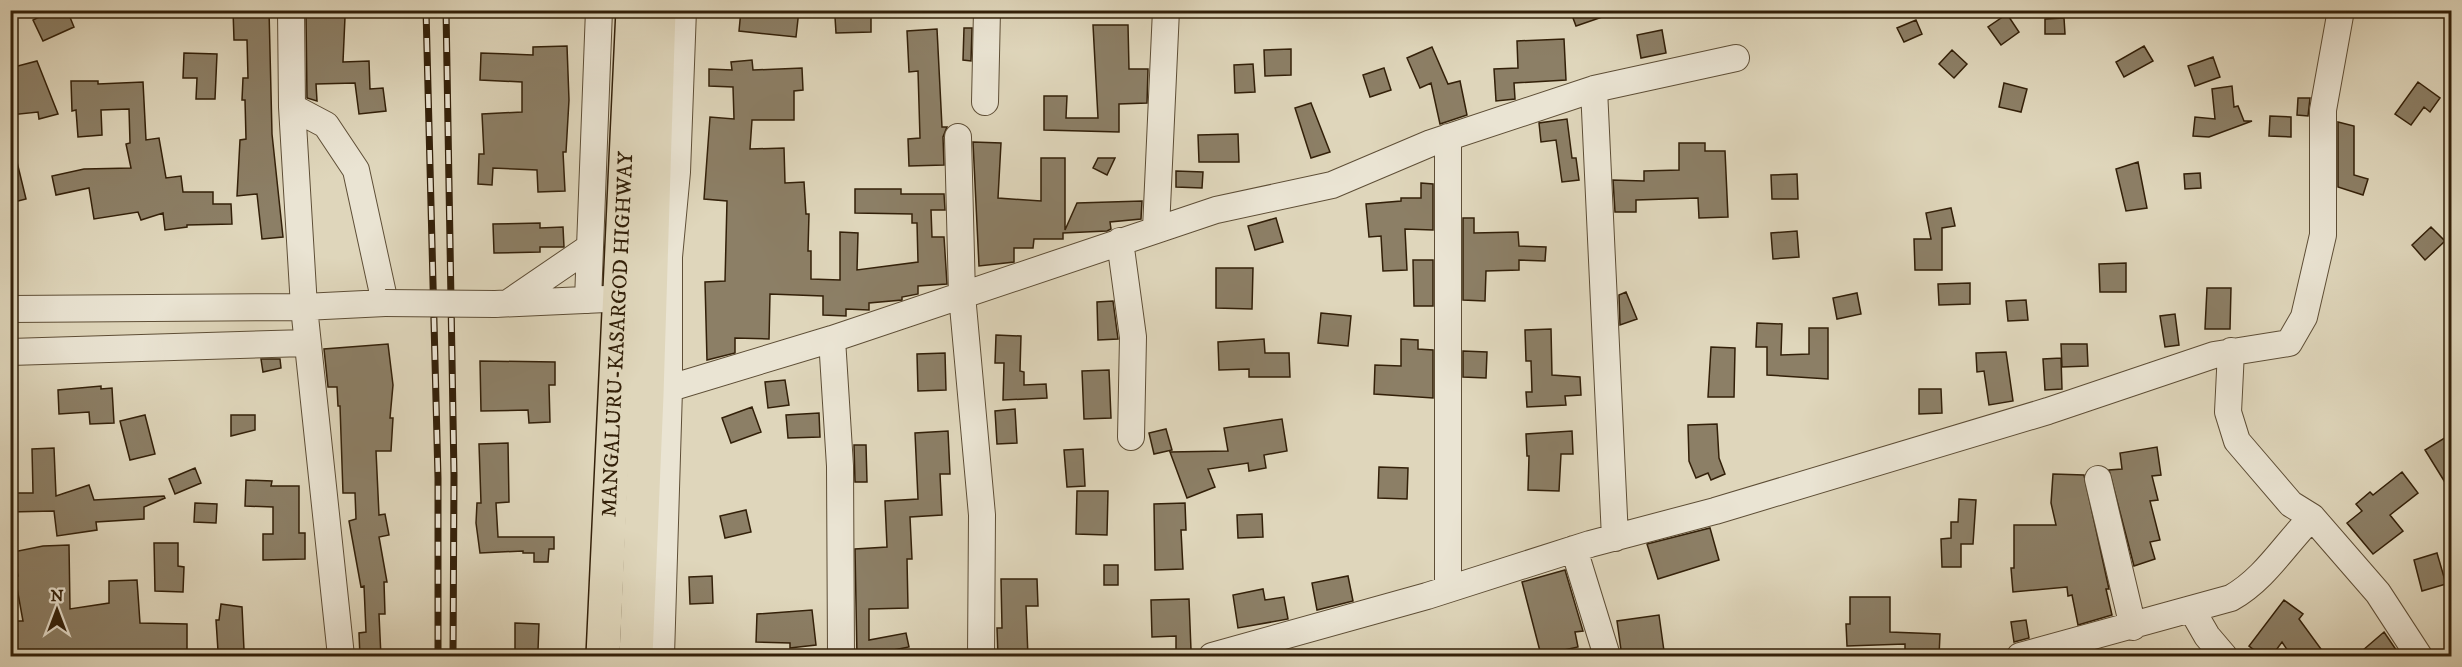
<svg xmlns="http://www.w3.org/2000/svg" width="2462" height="667" viewBox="0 0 2462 667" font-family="'IM FELL DW Pica',serif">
  <rect width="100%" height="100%" fill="#dfd6bb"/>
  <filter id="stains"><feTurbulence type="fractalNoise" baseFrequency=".00333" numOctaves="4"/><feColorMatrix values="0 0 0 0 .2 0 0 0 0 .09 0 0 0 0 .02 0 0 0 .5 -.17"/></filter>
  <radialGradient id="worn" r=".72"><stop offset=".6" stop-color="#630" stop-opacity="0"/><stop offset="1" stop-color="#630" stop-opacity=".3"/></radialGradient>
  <path fill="#8c7f66" stroke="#332009" stroke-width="1.5" d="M53 10H67L74 27 43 41 33 20Z
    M233 10H269L272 134 283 237 262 239 257 194 237 196 240 140 246 139 245 100H242L243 78H248L247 40H234Z
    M313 10H333V16L345 17 343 62 369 61 370 89 383 88 386 111 359 114 355 83 316 84 317 101 307 98 306 15 313 16Z
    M741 10H799L796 37 739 31Z
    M1570 10H1614V13L1576 26Z
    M2007 14 2019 32 2001 45 1988 27Z
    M835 17H871V32L836 33Z
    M2064 18 2065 34H2045V19Z
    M1916 20 1922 34 1904 42 1897 28Z
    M1093 25H1128L1129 69H1148L1147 103 1119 104V132L1044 130V96H1067L1066 118H1098Z
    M964 28H972L971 61 963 60Z
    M937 29 942 127H947L943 137 944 165 909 166 908 139 920 138 918 71 909 72 907 31Z
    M1662 30 1666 53 1641 58 1637 35Z
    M1564 39 1566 80 1514 83 1515 99 1496 101 1494 69 1518 68 1517 41Z
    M567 46 569 100 566 152H563L565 191 538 192 537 170 493 168 492 185 478 184 479 154H484L482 114 522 112V82L480 80 481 53 533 55V47Z
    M2144 46 2153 61 2124 77 2116 62Z
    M1432 47 1448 84 1460 81 1467 115 1440 124 1431 83 1420 88 1407 58Z
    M1291 49V75L1265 76 1264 50Z
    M1952 50 1967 64 1954 78 1939 64Z
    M184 53 217 54 215 99H196L197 78H183Z
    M2213 57 2220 77 2195 86 2188 66Z
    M752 60 753 70 802 68 803 90 794 91V120H752L750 149 784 148 785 183 804 182 806 214H809L808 251H811V279L840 280V232L858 233 857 270 918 262 917 223H912V214L855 213V189H901V194H944L945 210H931L932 237H944L947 284 918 286V294L902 297V300L869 303V310L846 309V316L823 315V296L770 294 769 339 735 338V353L707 360 705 282 725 281 727 201 704 199 710 117 734 119 733 87 709 86V69L732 70 731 62Z
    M37 61 58 114 39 119 38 112 10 115V68Z
    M1253 64 1255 92 1235 93 1234 65Z
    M1384 68 1391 90 1370 97 1363 75Z
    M71 81H98V84L143 82 146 140 159 138 166 178 181 176 183 192H213V204H231L232 224 187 225V227L165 230 163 213 141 220 138 212 94 219 89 188 56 195 52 176 84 169 131 168 126 144 130 143 129 109 101 110 102 135 78 137 76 110 72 111Z
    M2418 82 2440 98 2430 112 2424 107 2411 125 2395 114Z
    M2004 83 2027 89 2021 112 1999 107Z
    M2232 86 2234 107 2238 106 2244 121H2252L2209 137 2193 136 2195 117 2215 119 2212 89Z
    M2298 98H2310L2308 116 2297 115Z
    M1311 103 1330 152 1311 158 1295 108Z
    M2270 116 2291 117V137L2269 136Z
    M1567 119 1572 158H1576L1579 180 1562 182 1556 140 1541 142 1539 123Z
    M2338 122 2354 126V175L2368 179 2363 195 2338 187Z
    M1238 134 1239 162H1199L1198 135Z
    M973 142 1001 143 998 198 1041 201V158H1065V230L1077 203 1142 201 1141 219 1110 222 1111 229 1107 231 1063 233V239H1034L1033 248H1014V262L979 266Z
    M1679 143H1705V151H1725L1728 217 1699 218 1698 198 1636 200V212H1615L1613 180 1644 181V171L1679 170Z
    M16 158 26 199 10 203V159Z
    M1098 158H1115L1107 175 1093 168Z
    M2138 162 2147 208 2126 211 2116 169Z
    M1176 171 1203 172 1202 188 1176 187Z
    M2200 173 2201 188 2185 189 2184 174Z
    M1797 174 1798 199H1772L1771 175Z
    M1421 183 1433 184V230L1405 229 1407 270 1383 271 1381 236 1369 237 1366 204 1401 201V198H1421Z
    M1951 208 1955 226 1942 228V270H1915L1914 239H1931L1926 213Z
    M1276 218 1283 242 1255 250 1248 226Z
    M1463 218H1474V233L1518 232 1519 246 1546 247 1545 261 1519 260V270L1486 271 1485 301 1463 300Z
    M540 223V228L563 227 564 247H540V252L494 253 493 224Z
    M2431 227 2445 241 2425 260 2412 245Z
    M1797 231 1799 257 1773 259 1771 233Z
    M1413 260H1433V306H1414Z
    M2126 263V292H2100L2099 264Z
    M1216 268H1253L1252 309 1216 308Z
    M1970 283V304L1939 305 1938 284Z
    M2207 288H2231L2230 329H2205Z
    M1626 292 1637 319 1620 325 1619 295Z
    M1857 293 1861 314 1837 319 1833 298Z
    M2026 300 2028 320 2008 321 2006 301Z
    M1113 301 1118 339 1098 340 1097 302Z
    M1321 313 1351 316 1348 346 1318 343Z
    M2175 314 2179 345 2165 347 2160 316Z
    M1757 323 1782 324 1781 355 1809 354V328H1828V379L1767 375V347H1756Z
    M1551 329 1552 375 1580 377 1581 395 1565 396 1566 405 1527 407 1526 392H1532L1531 361H1526L1525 330Z
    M996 335 1021 336 1020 371 1024 372V385L1046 384 1047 398 1003 400 1004 363H995Z
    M1264 339 1265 353H1289L1290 377H1249V369L1219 370 1218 342Z
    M1401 339 1418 340V349L1433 350V398L1374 394 1375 365 1401 366Z
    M388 344 393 385 390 418H393L391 451H376L379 515 385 514 389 535 379 537 387 582H384L385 614H379L381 657H360L359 633 366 632 364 586 361 587 349 521 356 519 355 493H343L340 406H338L337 387H328L324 349Z
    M2061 344H2087L2088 366 2062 367Z
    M1711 347 1735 348 1734 397H1708Z
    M1463 351 1487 352 1486 378 1463 377Z
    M2006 352 2013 401 1989 405 1984 371 1977 372 1976 353Z
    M945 353 946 390 918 391 917 354Z
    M2061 358 2062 389 2045 390 2043 359Z
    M261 359H280L281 368 263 372Z
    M480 361 555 362V385H549L550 422 529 423 528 410 481 411Z
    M1109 370 1111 418 1084 419 1082 371Z
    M785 380 789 405 768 408 765 382Z
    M101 386V389L112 388 114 423 90 424 89 412 59 414 58 390Z
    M1919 389H1941L1942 413 1919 414Z
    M752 407 761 432 731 443 722 418Z
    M1015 409 1017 443 997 444 995 411Z
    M819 413 820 437 788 438 786 415Z
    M145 415 155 454 130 460 120 421Z
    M231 415H255V430L231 436Z
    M1282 419 1287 451 1264 455 1266 468 1249 471 1248 463 1208 469 1215 487 1187 498 1170 452 1228 451 1224 428Z
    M1717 424 1719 458 1725 474 1711 480 1708 473 1696 478 1689 461 1688 425Z
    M1166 429 1172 450 1154 454 1149 433Z
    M948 431 950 474H940L942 515 910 517 912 559H907L908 608 869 609V640L906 633 909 647 857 657 855 549 887 547 885 501 918 499 915 433Z
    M1572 431 1573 454H1561L1559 491 1528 490 1529 456H1527L1526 434Z
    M2451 434V492L2425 450Z
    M508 443 509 502 496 503 498 537H554V549H549L548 562H534V553H523V551L480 553 476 523 477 503H481L479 444Z
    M854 445H866L867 482H855Z
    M2157 447 2161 475 2152 476 2158 500 2150 501 2160 540 2150 542 2155 559 2134 566 2109 470 2122 469 2120 453Z
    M54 448 56 496 89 485 94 500 164 496 165 498 144 507V519L96 522 97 530 57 536 54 511 10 512V493H33L32 449Z
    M1083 449 1085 486 1067 487 1064 450Z
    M1379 467 1408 468 1407 499 1378 498Z
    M195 468 201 483 175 494 169 479Z
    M2402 472 2418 493 2390 515 2403 531 2373 554 2347 523 2362 511 2356 504 2370 492 2373 495Z
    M2053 474 2084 475 2109 589H2106L2112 615 2078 625 2072 595 2068 596 2067 587 2013 592 2011 568H2014V525H2056L2051 503Z
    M246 480 272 481 271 486H299V533H305V559L263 560V534H273V507L245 506Z
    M1077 491H1108L1107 535 1076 534Z
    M1959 499 1976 500 1973 544H1961V567H1942L1941 539 1951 538V522H1958Z
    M195 503 217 504 216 523 194 522Z
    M1185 503 1186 530H1181L1183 569 1155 570 1154 504Z
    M746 510 751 532 725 538 720 516Z
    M1262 514 1263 537 1238 538 1237 515Z
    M1710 528 1719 560 1658 579 1647 544Z
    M154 543H178V566L184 567 183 592 155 591Z
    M69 545 70 609 109 603V581L137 580 140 623 187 624V657H163V652L126 654V656L67 657V653L13 657 12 621H23L15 577 18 576 13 552 43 546Z
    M2437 553 2446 584 2422 591 2414 560Z
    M1104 565H1118V585H1104Z
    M1565 570 1583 631 1575 632 1578 647 1541 655 1522 582Z
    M712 576 713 603 690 604 689 577Z
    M1348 576 1353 601 1317 610 1312 583Z
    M1001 579H1037L1038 606H1026L1028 657H998L997 628H1002Z
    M1263 589 1265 600 1284 597 1288 619 1238 628 1233 595Z
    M1850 597H1890V632L1940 634 1939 656 1905 654V644L1847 646 1846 624H1850Z
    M1189 599 1191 650 1176 651V636L1152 637 1151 600Z
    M2284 600 2303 614 2299 619 2321 649 2310 657H2292L2282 642 2271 657H2263L2249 646Z
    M221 604 242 607 244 650 218 651 216 620H219Z
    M812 610 816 645 790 648V643L756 642 757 614Z
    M1659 615 1664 651 1622 657 1617 621Z
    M2026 620 2029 638 2014 642 2011 622Z
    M515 623 539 624 538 650H515Z
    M2384 632 2401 657H2355Z"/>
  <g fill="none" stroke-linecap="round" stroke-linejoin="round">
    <g stroke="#5e4e36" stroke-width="28">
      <path id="minor" d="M1594 89 1615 538
        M985 102 987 10
        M292 107 304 307 341 656
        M958 137 962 295 982 515 981 656
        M1448 137V589
        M1156 229 1166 10
        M1120 241 1133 337 1131 437
        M661 272 669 257 677 172 683 10
        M588 300 599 10
        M508 303 590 247
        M495 304 606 299
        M10 309 304 307 385 303 356 170 326 125 292 107 291 10
        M832 339 840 466 841 656
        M2231 351 2228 412 2237 441 2291 504 2312 517 2378 593 2419 656
        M10 352 307 343
        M647 395 832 339 1216 210 1332 185 1431 143 1594 89 1736 58
        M2098 479 2133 627
        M1574 549 1607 656
        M2192 610 2207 636 2224 656
        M661 656 669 389V257
        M1212 656 1427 596 1590 544 1715 511 2048 411 2214 355 2289 343 2304 317 2323 235V110L2341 10
        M2020 656 2231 598C2265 579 2285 544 2312 517"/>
    </g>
    <g stroke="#332009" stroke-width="36">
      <g id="highway">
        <path id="s1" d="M603 656 633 10"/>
        <path d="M636 656 647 395 659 10"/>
      </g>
    </g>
    <use href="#minor" stroke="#eae4d3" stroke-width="26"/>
    <use href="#highway" stroke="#dfd6bb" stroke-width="33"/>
    <g stroke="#332009" stroke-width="7">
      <path id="rail" d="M426 10 438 478V656
        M446 10 454 475 453 656"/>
    </g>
    <use href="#rail" stroke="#eae4d3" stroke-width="4.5" stroke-dasharray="14" stroke-linecap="butt"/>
    <g stroke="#5e4e36" stroke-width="28" stroke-linecap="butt">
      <path id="minor-bridge" d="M385 303 495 304"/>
    </g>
    <use href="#minor-bridge" stroke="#eae4d3" stroke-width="26"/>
  </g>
  <g text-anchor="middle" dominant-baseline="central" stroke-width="5" stroke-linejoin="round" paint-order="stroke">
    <g font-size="21" fill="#332009" stroke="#eae4d3">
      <text stroke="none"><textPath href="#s1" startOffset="322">MANGALURU-KASARGOD HIGHWAY</textPath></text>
    </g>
  </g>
  <rect width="2462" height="667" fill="none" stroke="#dfd6bb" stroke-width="36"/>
  <rect x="12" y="12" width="2438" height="643" fill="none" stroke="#332009" stroke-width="3"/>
  <rect x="18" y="18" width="2426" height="631" fill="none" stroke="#332009" stroke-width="1.5"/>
  <g transform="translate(57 610)" stroke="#eae4d3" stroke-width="4.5" paint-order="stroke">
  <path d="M0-4.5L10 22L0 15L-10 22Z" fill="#332009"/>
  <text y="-9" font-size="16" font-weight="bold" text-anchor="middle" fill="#332009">N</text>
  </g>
  <rect width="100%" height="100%" filter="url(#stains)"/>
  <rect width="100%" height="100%" fill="url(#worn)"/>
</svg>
